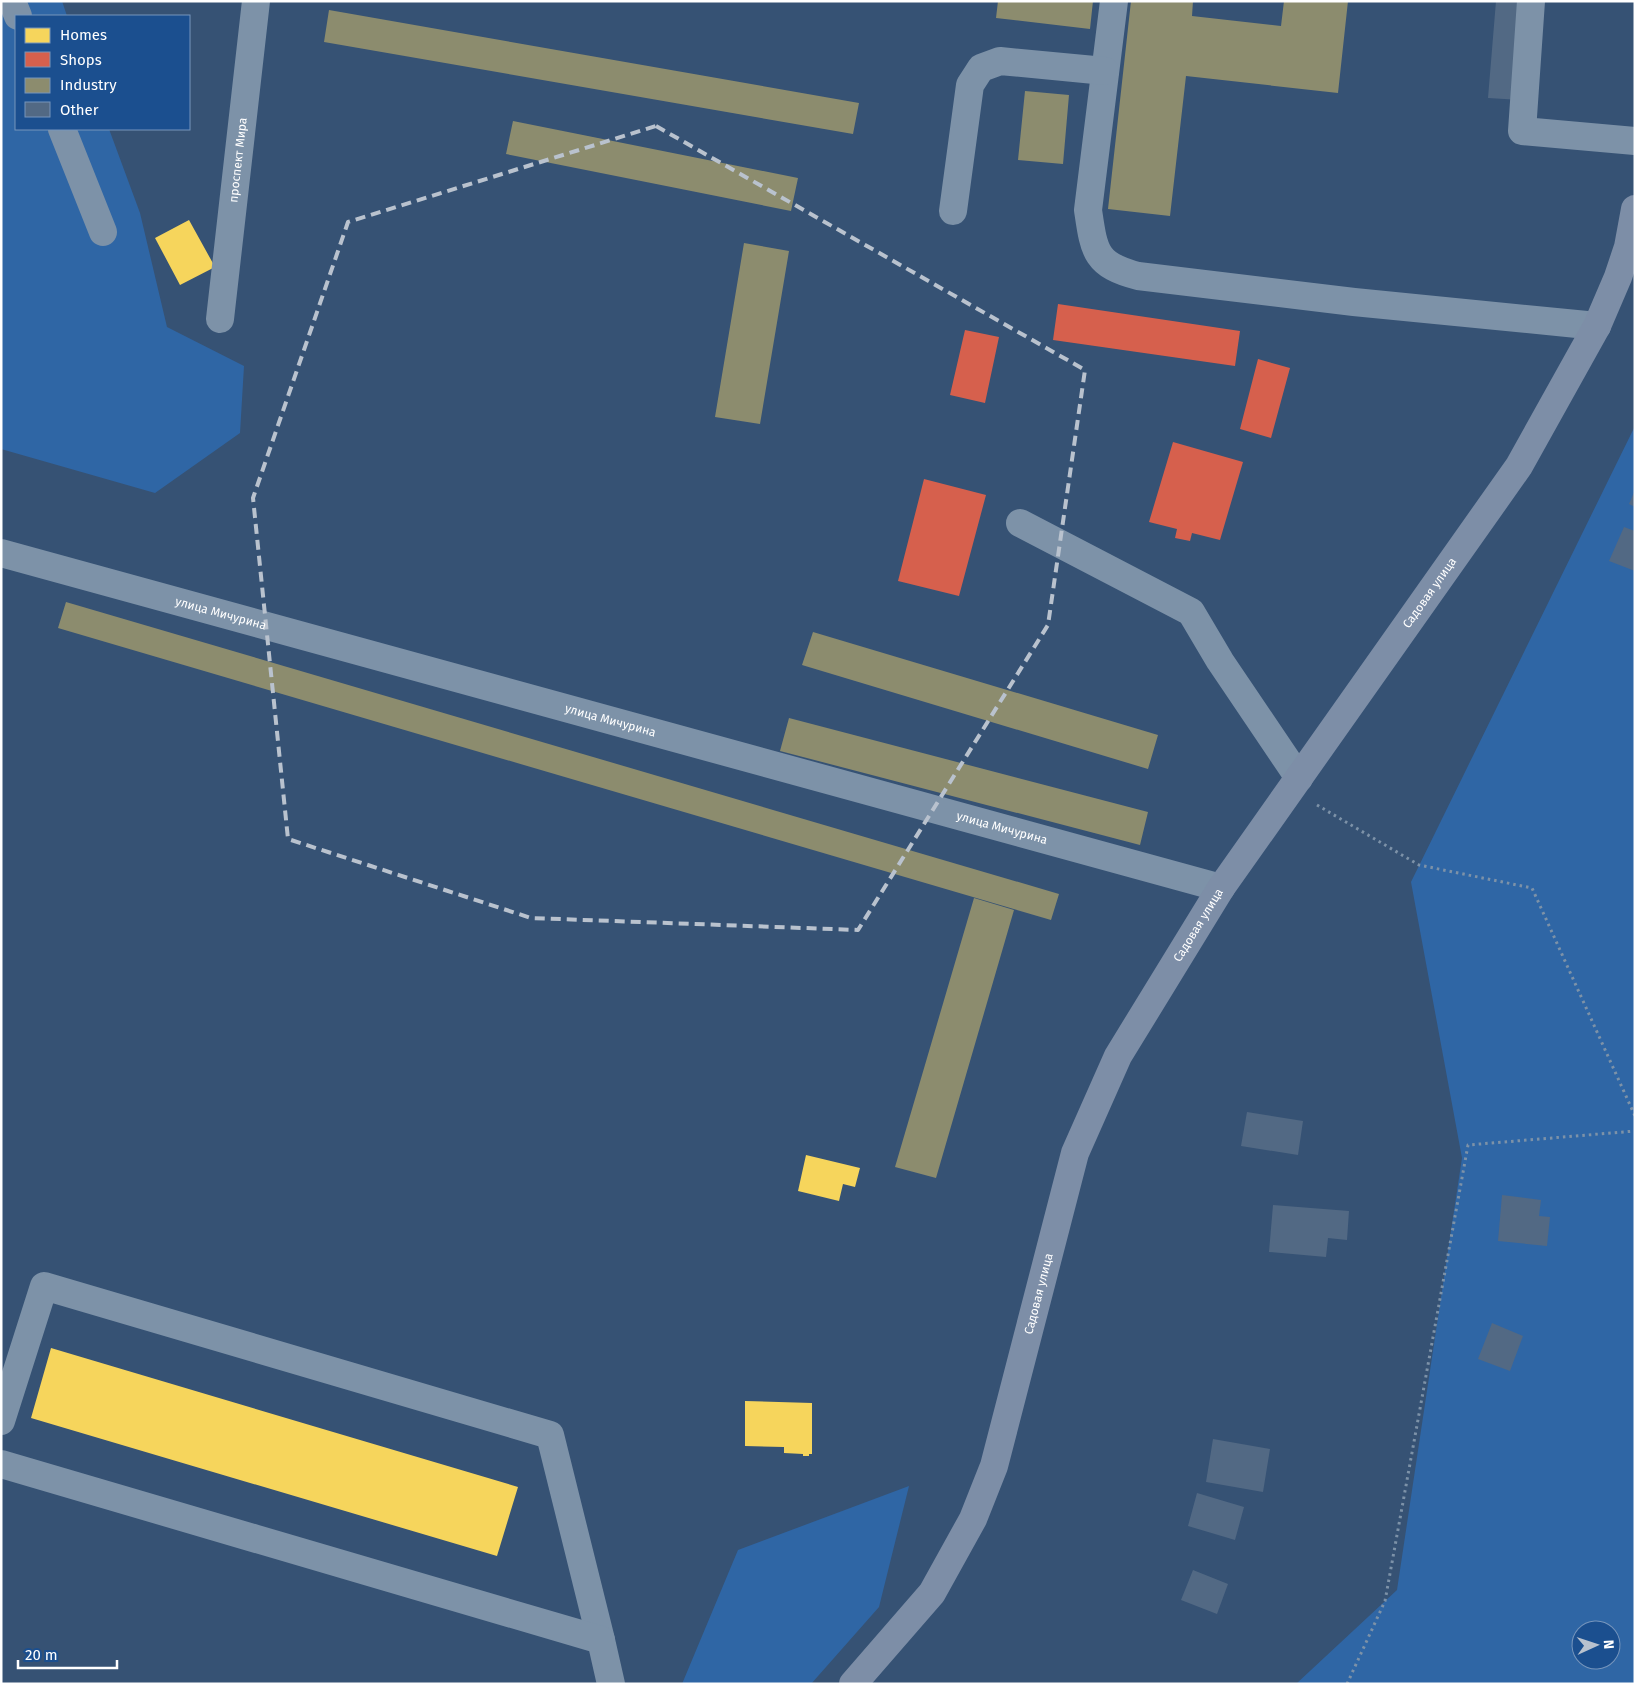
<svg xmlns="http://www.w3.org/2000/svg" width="1636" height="1685" viewBox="0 0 1636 1685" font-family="'Fira Sans',sans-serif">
  <rect width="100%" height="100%" fill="#365274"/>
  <path fill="#2f66a5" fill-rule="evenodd" d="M1 1H62L67 16H16V129H109L140 213 167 327 244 366 240 433 155 493 1 449Z
    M1635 426V1679L1633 1684H1296L1397 1590 1462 1158 1411 882ZM1581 1630H1611V1660H1581Z
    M909 1486 879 1607 811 1684H682L738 1550Z"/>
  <path fill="#f6d55c" d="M189 220 215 267 180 285 155 238Z
    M806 1155 860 1168 855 1187 843 1184 839 1201 798 1191Z
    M51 1348 518 1487 497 1556 31 1418Z
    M745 1401 812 1403V1454H809V1456H803V1454L784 1453V1447L745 1446Z"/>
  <path fill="#d6604d" d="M1058 304 1240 331 1235 366 1053 340Z
    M965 330 999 337 985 403 950 395Z
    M1258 359 1290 368 1271 438 1240 429Z
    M1173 442 1243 462 1220 540 1192 533 1190 541 1175 538 1177 529 1149 522Z
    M924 479 986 495 959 596 898 581Z"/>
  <path fill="#8c8c6e" d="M998 1H1093L1090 29 996 18Z
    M1131 1H1193L1192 16 1281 26 1284 1H1348L1338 93 1186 76 1170 216 1108 209Z
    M329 10 859 103 853 134 324 42Z
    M1025 91 1069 95 1063 164 1018 160Z
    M513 121 798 178 791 211 506 154Z
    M744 243 789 251 760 424 715 417Z
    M66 602 1059 894 1051 920 58 628Z
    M813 632 1158 735 1148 769 802 665Z
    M789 718 1148 812 1140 845 780 751Z
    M974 898 1014 910 936 1178 895 1167Z"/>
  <path fill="#526984" d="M1496 1H1529L1521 100 1488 98Z
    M1635 490V507L1629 504Z
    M1624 527 1635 531V571L1609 561Z
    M1247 1112 1303 1121 1298 1155 1241 1146Z
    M1502 1195 1541 1200 1539 1216 1550 1217 1547 1246 1498 1241Z
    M1273 1205 1349 1211 1347 1240 1328 1238 1326 1257 1269 1252Z
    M1492 1323 1523 1336 1510 1371 1478 1359Z
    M1213 1439 1270 1449 1263 1492 1206 1482Z
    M1197 1493 1244 1507 1235 1540 1188 1526Z
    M1193 1570 1228 1584 1217 1614 1181 1600Z"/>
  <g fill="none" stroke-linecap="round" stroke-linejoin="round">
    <path stroke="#7d92a8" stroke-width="3" stroke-dasharray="2.5 4" stroke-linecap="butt" d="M1317 805 1419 865 1532 888 1635 1116
      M1347 1684 1385 1601 1468 1145 1635 1131"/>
    <g stroke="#7d92a8" stroke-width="28">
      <path d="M12 1 18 16"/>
      <path d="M1114 1 1088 210C1094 251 1095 265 1138 276L1354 302 1597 326"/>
      <path d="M1531 1 1522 131 1635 141"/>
      <path d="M62 129 103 232"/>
      <path d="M953 211 970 85 981 68 1000 61 1105 71"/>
      <path id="s1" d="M220 319 256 1"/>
      <path d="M1020 523 1191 612 1220 661 1299 778"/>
      <path id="s2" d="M1 553 1221 888"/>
      <path d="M1 1421 44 1286 550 1435 601 1640"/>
      <path d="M1 1464 601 1640 611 1684"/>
    </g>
    <path stroke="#7d8ea7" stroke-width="28" id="s3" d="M853 1684 932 1593 973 1519 994 1466 1075 1153 1118 1056 1221 888 1519 466 1597 326 1618 277 1628 247 1635 209"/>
  </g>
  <path fill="none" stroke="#b9c2ce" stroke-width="4" stroke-dasharray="10 6" stroke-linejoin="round" d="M656 126 1085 370 1048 625 858 930 531 918 288 839 253 498 348 222Z"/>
  <g text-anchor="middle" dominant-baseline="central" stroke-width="5" stroke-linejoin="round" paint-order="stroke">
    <g font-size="12" fill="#fff" stroke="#1b4f8f">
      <text stroke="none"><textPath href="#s1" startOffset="160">проспект Мира</textPath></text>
      <text stroke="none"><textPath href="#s3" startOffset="1250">Садовая улица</textPath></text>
      <text stroke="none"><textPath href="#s2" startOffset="228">улица Мичурина</textPath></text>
      <text stroke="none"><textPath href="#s2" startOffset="632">улица Мичурина</textPath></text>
      <text stroke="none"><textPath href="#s2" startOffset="1038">улица Мичурина</textPath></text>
      <text stroke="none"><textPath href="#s3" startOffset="845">Садовая улица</textPath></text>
      <text stroke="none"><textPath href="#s3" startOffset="440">Садовая улица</textPath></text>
    </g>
  </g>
  <rect width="1636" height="1685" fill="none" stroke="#ffffff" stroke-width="5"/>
  <rect x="15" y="15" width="175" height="115" fill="#1b4f8f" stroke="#7695bc"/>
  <rect x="25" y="28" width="25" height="15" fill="#f6d55c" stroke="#7695bc"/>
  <text x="60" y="40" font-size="15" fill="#ffffff">Homes</text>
  <rect x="25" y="52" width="25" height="15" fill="#d6604d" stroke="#7695bc"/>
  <text x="60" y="65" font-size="15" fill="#ffffff">Shops</text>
  <rect x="25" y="78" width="25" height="15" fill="#8c8c6e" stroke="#7695bc"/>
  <text x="60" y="90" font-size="15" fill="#ffffff">Industry</text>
  <rect x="25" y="102" width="25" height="15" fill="#526984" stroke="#7695bc"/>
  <text x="60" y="115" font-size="15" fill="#ffffff">Other</text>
  <g transform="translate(1596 1645) rotate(87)"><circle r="24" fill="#1b4f8f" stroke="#7695bc"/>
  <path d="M0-4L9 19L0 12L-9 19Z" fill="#b9c2ce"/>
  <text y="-8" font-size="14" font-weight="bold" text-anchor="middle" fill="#ffffff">N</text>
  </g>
  <path d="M18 1660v8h99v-8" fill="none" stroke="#ffffff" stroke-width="2.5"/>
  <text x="25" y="1660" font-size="15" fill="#ffffff" stroke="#1b4f8f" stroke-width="4" paint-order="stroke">20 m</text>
</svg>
